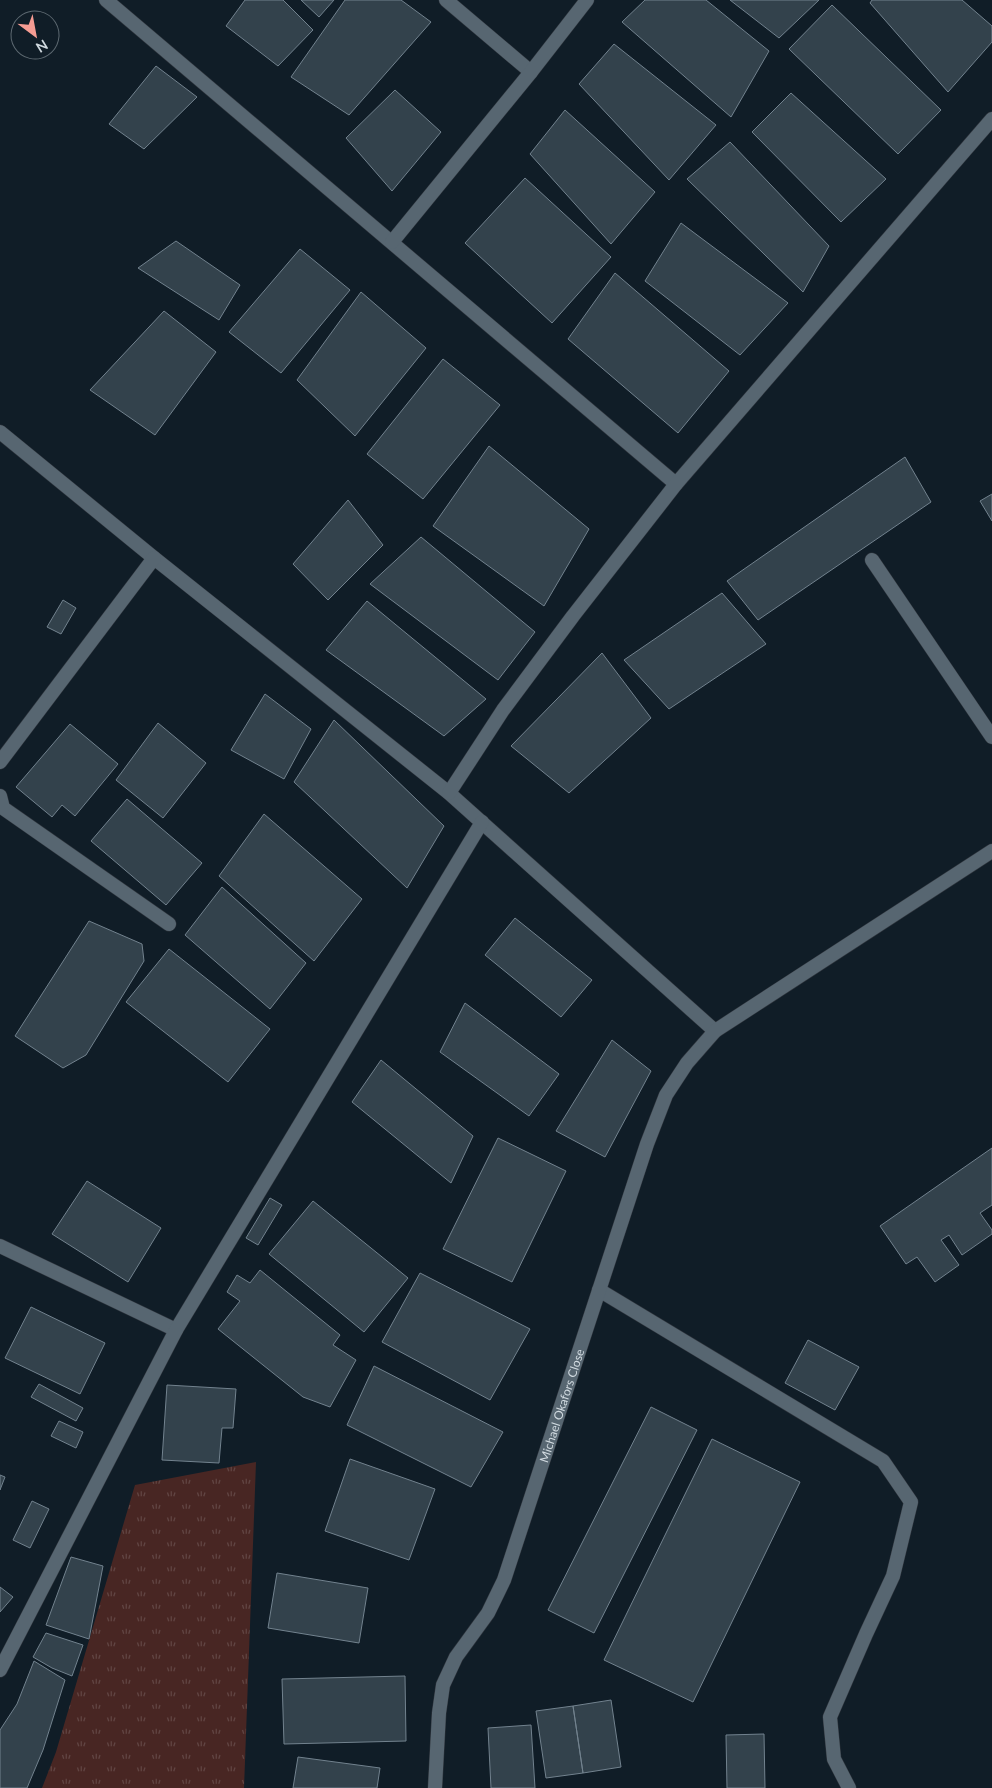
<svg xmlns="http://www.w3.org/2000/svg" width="992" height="1788" viewBox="0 0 992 1788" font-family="Lato,sans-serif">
  <defs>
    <pattern id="grass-tufts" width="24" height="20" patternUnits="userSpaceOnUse" patternTransform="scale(1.25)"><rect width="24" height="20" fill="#482623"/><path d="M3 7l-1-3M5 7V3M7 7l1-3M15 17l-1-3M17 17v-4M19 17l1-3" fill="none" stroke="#614543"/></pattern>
  </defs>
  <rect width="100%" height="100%" fill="#101d27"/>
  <path fill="url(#grass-tufts)" d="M256 1462 244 1788H42L56 1752 135 1485Z"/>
  <path fill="#33424c" stroke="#72828e" d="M245 0H283L313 30 278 66 226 26Z
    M301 0H334L319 17Z
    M345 0H401L431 22 349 115 291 77Z
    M645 0H706L769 51 731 117 622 22Z
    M730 0H819L779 38Z
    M872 0H962L992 26V42L948 92 870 3Z
    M832 5 941 110 898 154 789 49Z
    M614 44 716 125 669 180 579 84Z
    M156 66 197 97 144 149 109 124Z
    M395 90 441 132 392 191 346 138Z
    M791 93 886 179 841 222 752 132Z
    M565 110 655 192 611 244 530 154Z
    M730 142 829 246 803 292 687 179Z
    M525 178 611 257 552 323 465 243Z
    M681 223 788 303 740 355 645 281Z
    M176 241 240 285 219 320 138 268Z
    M300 249 350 290 281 373 229 332Z
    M615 273 729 371 678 433 568 339Z
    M361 292 426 348 355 436 297 380Z
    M164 311 216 352 155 435 90 390Z
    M443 359 500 405 423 499 367 454Z
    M489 446 589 529 544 606 433 526Z
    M905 457 931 502 758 620 727 581Z
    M992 494V521L980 501Z
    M348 500 383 545 328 600 293 564Z
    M421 537 535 632 498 680 370 584Z
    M722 593 766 644 669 709 624 660Z
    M63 600 76 608 61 634 47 627Z
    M367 601 486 699 444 736 326 650Z
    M602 653 651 718 569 793 511 746Z
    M265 694 311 729 284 779 231 750Z
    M334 720 444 826 407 888 294 782Z
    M158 723 206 763 163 818 116 780Z
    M70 724 118 764 75 816 62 805 52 817 16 787Z
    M127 799 202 863 166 905 91 841Z
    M264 814 362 899 314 961 219 876Z
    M222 887 306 963 270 1009 185 935Z
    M515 918 592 980 561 1017 485 955Z
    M89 921 142 944 144 961 86 1055 63 1068 15 1036Z
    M169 949 270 1029 228 1082 126 1002Z
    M465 1003 559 1074 529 1116 440 1052Z
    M612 1040 651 1071 605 1157 556 1131Z
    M381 1060 473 1136 451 1183 352 1102Z
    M498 1138 566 1171 512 1282 443 1249Z
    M992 1148V1205L980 1213 992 1230V1234L962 1255 949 1235 941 1240 959 1265 935 1282 917 1257 906 1264 880 1226Z
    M87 1181 161 1228 128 1282 52 1234Z
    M270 1198 282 1205 258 1245 246 1238Z
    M313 1201 408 1278 364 1332 269 1254Z
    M260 1270 340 1335 333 1345 356 1360 330 1407 303 1397 218 1329 240 1301 227 1292 237 1275 250 1283Z
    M420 1273 530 1329 490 1400 382 1342Z
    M31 1307 105 1343 80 1394 5 1358Z
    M808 1340 859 1367 835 1410 785 1383Z
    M374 1366 503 1432 471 1487 347 1425Z
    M39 1384 83 1408 76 1421 31 1397Z
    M167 1385 236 1389 233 1428H222L219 1463 162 1460Z
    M651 1407 697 1430 594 1633 548 1610Z
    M59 1421 83 1432 76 1448 51 1436Z
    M712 1439 800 1482 693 1702 604 1660Z
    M350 1459 435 1489 409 1560 325 1531Z
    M0 1475 5 1477 0 1490Z
    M32 1501 49 1509 30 1548 13 1540Z
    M71 1557 103 1566 89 1639 46 1625Z
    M277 1573 368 1588 359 1643 268 1628Z
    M0 1587 13 1597 0 1612Z
    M46 1633 83 1645 72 1676 52 1668 33 1657Z
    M34 1661 65 1680 43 1750 27 1788H0V1730L17 1704Z
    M405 1676 406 1741 284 1744 282 1679Z
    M611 1700 621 1767 583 1773 573 1706Z
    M573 1706 583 1773 546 1778 536 1711Z
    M531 1725 535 1788H491L488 1728Z
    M764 1734 765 1788H727L726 1735Z
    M298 1757 380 1768 377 1788H293Z"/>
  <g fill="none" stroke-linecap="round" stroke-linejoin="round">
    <g stroke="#2f353d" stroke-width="15">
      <path id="service" d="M446 0 531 72
        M872 560 992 737
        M599 1290 883 1461 911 1502 893 1576 866 1634 830 1717 834 1759 849 1788"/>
    </g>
    <g stroke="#2f353d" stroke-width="15">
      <g id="minor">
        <path d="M106 0 676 484"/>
        <path d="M392 242 531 72 587 0"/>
        <path d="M0 432 154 558 449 793 715 1031"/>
        <path d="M0 762 154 558"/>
        <path d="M449 793 503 710 573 616 676 484 992 119"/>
        <path d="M0 796 3 808 169 924"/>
        <path d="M0 1246 176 1330"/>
        <path d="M0 1670 176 1330 482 822"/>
        <path id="s1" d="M435 1788 439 1713 443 1685 456 1657 488 1613 504 1580 647 1144 666 1095 687 1063 715 1031 992 851"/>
      </g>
    </g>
    <use href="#service" stroke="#576671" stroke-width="14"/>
    <use href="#minor" stroke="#576671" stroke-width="14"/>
  </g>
  <g text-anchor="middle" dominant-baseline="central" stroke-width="4.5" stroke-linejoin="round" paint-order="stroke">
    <g font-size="12" fill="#d1dae0" stroke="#101d27">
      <text stroke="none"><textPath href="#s1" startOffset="409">Michael Okafors Close</textPath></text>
    </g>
  </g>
  <g transform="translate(35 35) rotate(148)"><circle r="24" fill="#101d27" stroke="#5d6971"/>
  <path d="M0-4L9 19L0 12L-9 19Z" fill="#f59c93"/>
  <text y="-8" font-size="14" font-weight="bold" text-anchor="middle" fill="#d1dae0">N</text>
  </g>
</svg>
